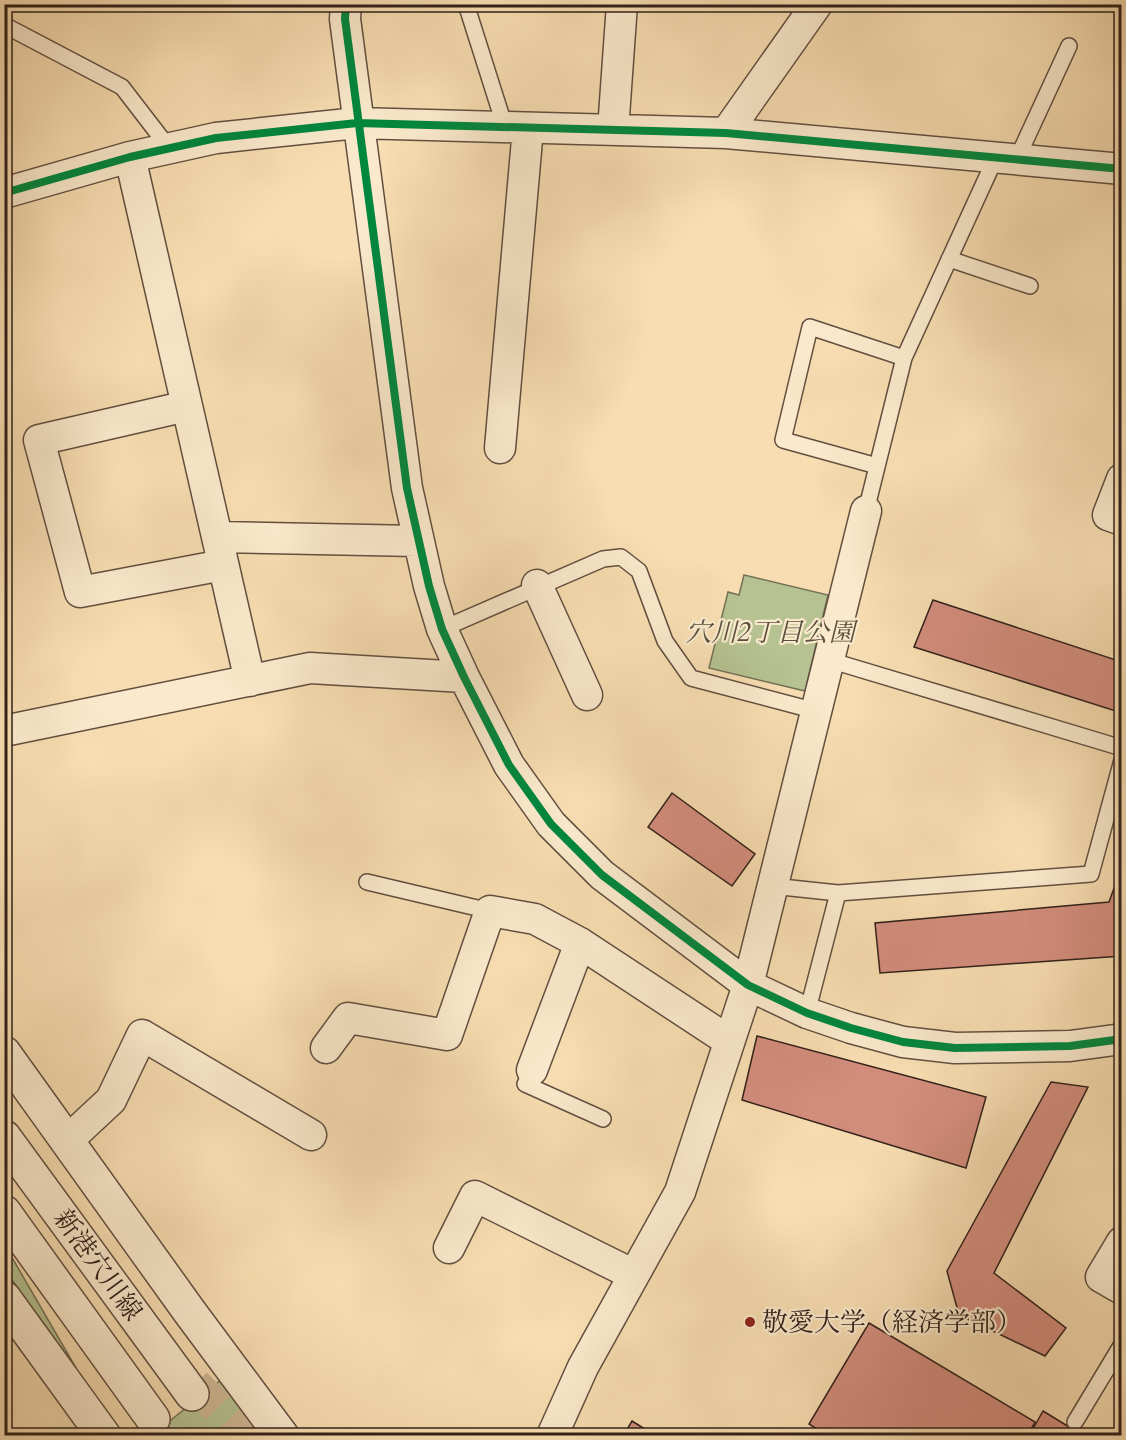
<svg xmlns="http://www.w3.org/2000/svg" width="1126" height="1440" viewBox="0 0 1126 1440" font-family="Cardo,'Noto Serif JP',serif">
  <rect width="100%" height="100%" fill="#f7ddb1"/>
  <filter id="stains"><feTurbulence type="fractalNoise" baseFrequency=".00333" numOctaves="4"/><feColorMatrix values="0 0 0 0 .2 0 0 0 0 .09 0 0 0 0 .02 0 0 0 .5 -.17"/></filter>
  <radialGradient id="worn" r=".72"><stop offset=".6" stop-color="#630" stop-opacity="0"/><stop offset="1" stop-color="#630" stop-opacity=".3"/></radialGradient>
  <path fill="#b6c291" stroke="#747156" stroke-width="1.5" d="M744 575 828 595 805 691 709 668 728 592 739 595Z
    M4 1245 14 1261 76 1368 5 1270Z
    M222 1379 266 1436H151Z"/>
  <path fill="#d38d7d" stroke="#31201a" stroke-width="1.5" d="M933 600 1122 662V713L914 647Z
    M672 793 755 854 732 886 648 827Z
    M1122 866V956L880 973 875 923 1109 902Z
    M757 1036 986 1097 966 1168 742 1100Z
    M1051 1082 1088 1087 994 1273 1066 1328 1045 1356 959 1315 947 1271Z
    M869 1323 1035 1422 1027 1436H828L809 1424Z
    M1043 1411 1084 1436H1029Z
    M632 1421 656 1436H623Z"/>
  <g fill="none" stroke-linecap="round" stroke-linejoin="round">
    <path stroke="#cfb793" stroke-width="33" stroke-dasharray="33 16" stroke-linecap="butt" d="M195 1384 245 1436
      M137 1433 139 1436"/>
    <g stroke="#624f40" stroke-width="18">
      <path id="service" d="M466 4 505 127
        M4 25 122 87 169 148
        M1016 161 1069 46
        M949 259 1030 286
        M877 466 783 440 810 327 904 358
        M866 511 904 358 995 159
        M442 629 603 559 621 557 639 571 665 641 691 678 816 711
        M829 660 1122 748
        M367 882 490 911
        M772 886 838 893
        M807 1013 838 893 1091 874 1122 760
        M532 1070 525 1084 603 1119
        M1075 1422 1122 1344"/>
    </g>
    <g stroke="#624f40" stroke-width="33">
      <path id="minor" d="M346 4 345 19 407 488 429 586 442 629 464 677 509 765 551 824 602 875 748 985 807 1013 851 1028 903 1042 955 1048 1070 1046 1122 1039
        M613 130 622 4
        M726 133 817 4
        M130 157 250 681
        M4 193 130 157 216 138 357 123 726 133 1122 169
        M187 406 39 440 80 592 223 565
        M500 448 528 128
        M1122 479 1108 515 1122 520
        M217 537 417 541
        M537 585 587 695
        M4 731 310 668 464 677
        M326 1048 348 1018 447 1035 490 911 535 919 580 943 729 1041
        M532 1070 580 943
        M67 1141 111 1100 142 1035 311 1135
        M1122 1242 1101 1277 1122 1289
        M449 1248 475 1196 634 1275
        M552 1436 583 1367 680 1192 748 985 866 511"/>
    </g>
    <g stroke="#624f40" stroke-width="36">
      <path id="tertiary" d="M4 1053 189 1311 282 1436
        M4 1137 192 1394
        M4 1212 153 1419
        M4 1298 104 1436"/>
    </g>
    <use href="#service" stroke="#fae9cc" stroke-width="15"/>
    <use href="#minor" stroke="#fae9cc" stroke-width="30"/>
    <use href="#tertiary" stroke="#fae9cc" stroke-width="33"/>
    <g stroke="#fae9cc" stroke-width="11">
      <path id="cycleway" d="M346 4 345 19 407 488 429 586 442 629 464 677 509 765 551 824 602 875 748 985 807 1013 851 1028 903 1042 955 1048 1070 1046 1122 1039
        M4 193 130 157 216 138 357 123 726 133 1122 169"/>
    </g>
    <use href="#cycleway" stroke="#00873e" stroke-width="8"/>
  </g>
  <circle fill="#8f2418" stroke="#fae9cc" stroke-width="2" cx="750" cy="1322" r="6"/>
  <g text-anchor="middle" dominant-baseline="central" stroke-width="4.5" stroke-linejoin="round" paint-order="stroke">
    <g font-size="26" font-style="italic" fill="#59513e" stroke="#fae9cc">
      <text x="770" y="632">穴川2丁目公園</text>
    </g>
    <g font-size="26" fill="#31201a" stroke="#fae9cc">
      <text transform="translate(98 1265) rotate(54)">新港穴川線</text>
    </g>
    <g font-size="26" fill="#31201a" stroke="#fae9cc" text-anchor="start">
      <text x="762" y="1322">敬愛大学（経済学部）</text>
    </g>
  </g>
  <rect width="1126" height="1440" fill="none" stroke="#f7ddb1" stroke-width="24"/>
  <rect x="6" y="6" width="1114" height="1428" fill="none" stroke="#31201a" stroke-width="3"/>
  <rect x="12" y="12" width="1102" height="1416" fill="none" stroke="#31201a" stroke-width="1.5"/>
  <rect width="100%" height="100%" filter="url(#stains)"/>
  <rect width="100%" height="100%" fill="url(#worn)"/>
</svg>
